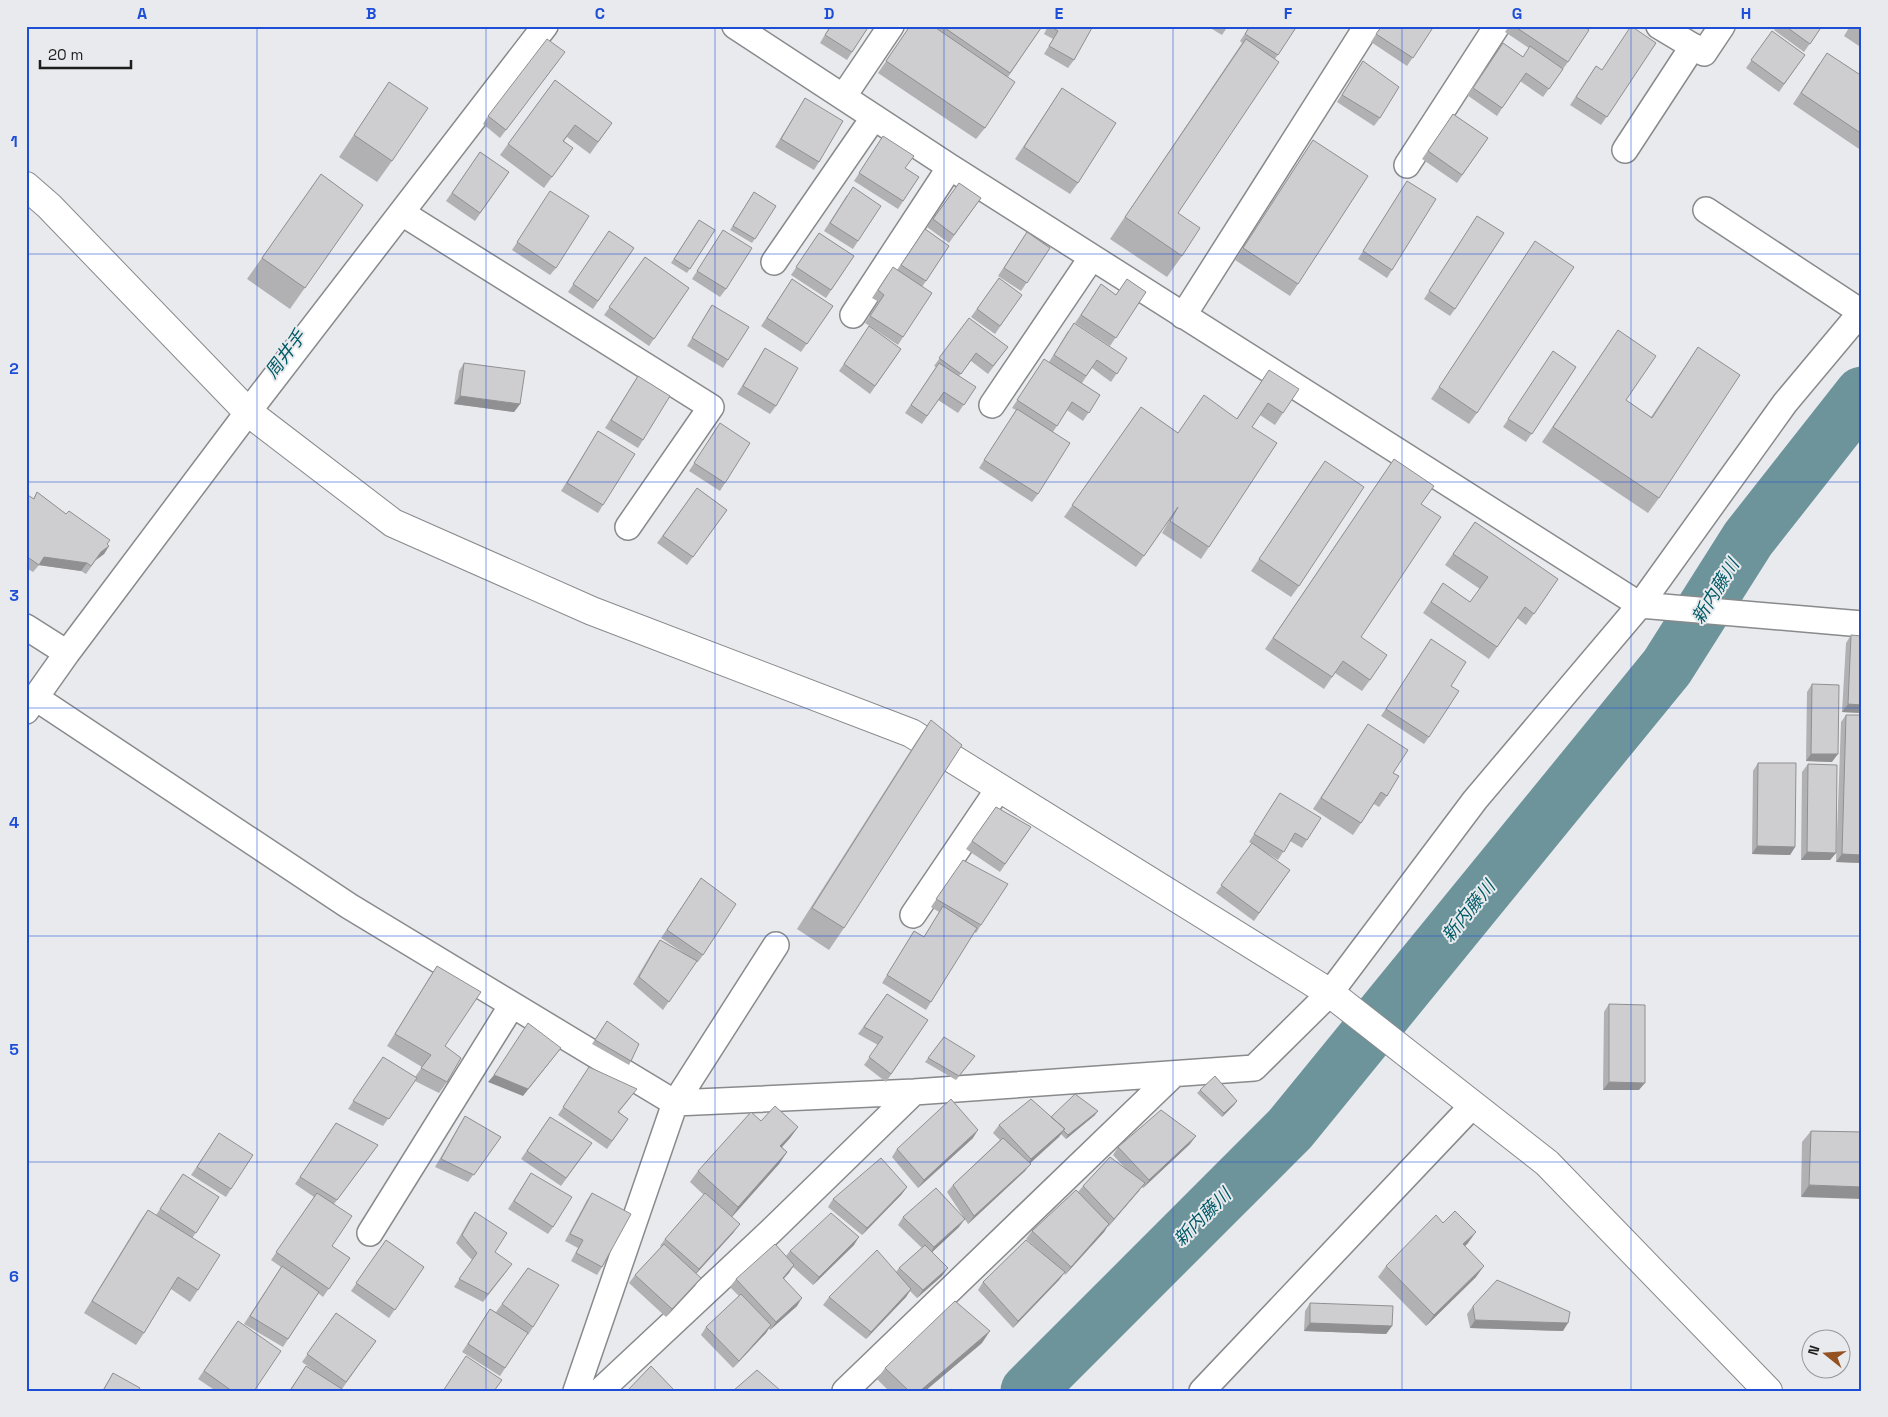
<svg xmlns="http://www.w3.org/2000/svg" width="1888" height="1417" viewBox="0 0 1888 1417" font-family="'Space Grotesk','Noto Sans JP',sans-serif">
  <rect width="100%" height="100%" fill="#e9eaed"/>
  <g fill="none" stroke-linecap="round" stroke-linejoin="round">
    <path stroke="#6d949b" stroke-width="55" d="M1028 1391 1290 1129 1667 667 1748 539 1862 394"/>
    <g stroke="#888a8c" stroke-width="28">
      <path id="minor" d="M735 26 950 167 1640 605 1862 624
        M1659 26 1704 53 1722 26
        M843 97 891 26
        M1625 150 1693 46
        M1407 165 1497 26
        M1706 210 1861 312
        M402 213 711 407 628 527
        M774 262 874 117
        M853 315 950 167
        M1183 316 1367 26
        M992 405 1092 257
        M26 627 67 653 26 711
        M67 653 248 412 545 26
        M36 698 349 906 675 1103 914 1092 1254 1068 1330 993 1475 800 1640 605 1785 403 1862 311
        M913 915 999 788
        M370 1233 512 1005
        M576 1391 675 1103 776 945
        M600 1391 770 1232 914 1092
        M845 1391 1174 1074
        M1202 1391 1473 1105"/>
    </g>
    <g stroke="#888a8c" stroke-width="30">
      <path id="tertiary" d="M26 186 49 206 248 412 393 523 592 611 911 733 1330 993 1547 1163 1768 1391"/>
    </g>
    <use href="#minor" stroke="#fff" stroke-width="25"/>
    <use href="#tertiary" stroke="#fff" stroke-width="28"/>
  </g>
  <path fill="#b1b0b3" d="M830 26H869L847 60 820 43Z
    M910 26H1039L1041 28 1008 77 985 128 976 139 878 73Z
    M1048 26H1093L1074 60 1068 68 1044 54 1053 39 1044 34Z
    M1207 26H1228L1222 35Z
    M1250 26H1297L1275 59 1178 213 1182 256 1167 277 1110 239 1242 43 1240 41Z
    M1381 26H1434L1407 66 1371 42Z
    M1509 26H1584L1568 62 1543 97 1520 81 1497 116 1467 95 1503 43 1523 57 1529 48 1505 32Z
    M1777 26H1822L1804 52 1774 30Z
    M1850 26H1862V48L1844 36Z
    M1772 31 1805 55 1779 92 1746 68Z
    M1656 43 1601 125 1570 105 1596 66 1602 70Z
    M559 60 500 138 483 124 488 116Z
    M1363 61 1380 118 1374 126 1337 102Z
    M1819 64 1862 76V151L1793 104Z
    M555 80 612 123 590 154 567 137 564 141 573 148 544 188 500 155Z
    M389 82 392 161 377 182 339 157Z
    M1062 88 1078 183 1070 194 1015 159Z
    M805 98 819 162 814 170 775 147Z
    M1453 114 1488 138 1457 183 1422 159Z
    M1313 140 1298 284 1290 296 1235 260Z
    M878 144 905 168 919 177 898 209 854 181Z
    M480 152 509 172 475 221 446 201Z
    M321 174 363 205 290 309 247 279Z
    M1407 181 1392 270 1387 278 1358 259Z
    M959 183 981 198 949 243 927 227Z
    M754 192 776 206 752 243 730 230Z
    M847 195 858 241 853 249 824 231Z
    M545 199 556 268 550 275 512 250Z
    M1477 216 1455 309 1450 316 1424 299Z
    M699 220 715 230 687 273 671 263Z
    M925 229 949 246 922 287 903 337 898 345 865 323 879 302 872 298 887 275 897 270Z
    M723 230 726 289 720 297 692 279Z
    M609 231 634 248 593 309 568 292Z
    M1027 232 1050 248 1021 291 998 276Z
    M819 233 854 256 826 298 791 275Z
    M1535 241 1477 413 1469 424 1431 399Z
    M645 257 689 288 649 346 604 315Z
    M999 278 1022 295 995 334 971 317Z
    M792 279 833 306 801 352 761 326Z
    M1127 279 1146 292 1110 346 1075 323 1101 284 1116 295Z
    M712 305 728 360 723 368 687 346Z
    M969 318 1008 347 988 374 971 361 959 376 976 387 958 413 938 400 922 424 905 413 936 367 934 366Z
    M869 326 901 349 870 394 839 371Z
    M1618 330 1626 400 1651 417 1698 347 1659 498 1648 513 1542 442Z
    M1068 331 1127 358 1111 382 1092 368 1082 383 1100 395 1083 421 1067 410 1053 432 1038 494 1032 502 979 468 1016 410 1012 408 1039 367 1049 362Z
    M765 348 776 406 770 414 737 394 760 356Z
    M1553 351 1576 367 1526 442 1503 427Z
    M464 363 520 404 514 412 454 404 459 371Z
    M1269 370 1283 413 1275 425 1260 415 1252 427 1209 547 1201 559 1162 533 1170 519 1136 567 1064 517 1141 407 1178 433 1237 418Z
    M638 376 643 440 638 448 605 428Z
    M720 423 725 483 720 491 689 471Z
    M598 431 603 505 598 513 561 491Z
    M1394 459 1421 504 1361 637 1370 680 1362 691 1335 673 1324 689 1265 649Z
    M1317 472 1299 586 1291 597 1251 571Z
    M697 488 727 510 687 565 657 543Z
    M37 492 109 546 104 554 96 560 86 574 81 571 39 565 33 572 26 568V494L33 499Z
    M1475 522 1558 579 1526 625 1517 618 1489 659 1423 613 1443 583 1470 602 1480 589 1445 565Z
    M1851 635 1862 636V713L1842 712 1846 643Z
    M1431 639 1451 686 1429 737 1424 744 1381 716Z
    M1812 684 1832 762 1806 761 1807 692Z
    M1846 715 1862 863 1836 862 1841 722Z
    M931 720 844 928 829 950 797 929 916 742Z
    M1368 724 1393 773 1387 796 1379 807 1374 804 1353 835 1313 809Z
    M1758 763 1795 847 1790 855 1752 854 1753 771Z
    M1808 764 1836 853 1830 860H1801L1802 772Z
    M1280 793 1307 840 1302 848 1290 841 1278 860 1265 852 1290 870 1254 921 1216 893 1252 844 1249 842Z
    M996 807 1031 827 1000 872 966 849Z
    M963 860 981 925 976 933 974 932 926 1010 882 983 914 931 924 937 939 912 931 907Z
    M701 878 703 955 698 962H696L663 1010 633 984 655 947 660 940 684 953 661 938Z
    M437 966 445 1046 447 1082 439 1093 415 1081 383 1126 348 1109 383 1057 415 1077 422 1067 387 1046 429 978Z
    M887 994 928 1020 886 1082 864 1065 878 1045 858 1034Z
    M1609 1004 1639 1090H1603L1604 1012Z
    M607 1021 631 1061 629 1065 592 1044Z
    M944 1037 972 1060 956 1080 925 1062Z
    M584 1075 631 1097 619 1112 628 1119 607 1149 558 1115Z
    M1200 1090 1237 1101 1234 1105 1222 1117 1197 1093Z
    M1095 1115 1066 1139 1061 1134 1030 1163 1025 1171 968 1224 947 1192 953 1185 1000 1140 993 1133 999 1125 1051 1117Z
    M465 1116 501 1137 468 1182 435 1167 460 1124Z
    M550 1117 592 1143 561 1186 521 1159Z
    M761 1121 798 1127 790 1138 782 1147 787 1152 779 1164 732 1217 734 1232 696 1274 701 1278 695 1286 666 1317 629 1283 635 1275 661 1247 660 1246 665 1239 704 1195 690 1182 698 1171Z
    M336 1123 378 1145 334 1204 332 1246 350 1258 323 1297 318 1293 283 1347 244 1324 281 1267 271 1260 314 1197 295 1184Z
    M1811 1131 1862 1132 1801 1197 1802 1142Z
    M973 1138 918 1188 892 1157 897 1149Z
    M214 1141 231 1189 226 1197 191 1175Z
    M1190 1144 1143 1188 1142 1187 1108 1227V1226L1104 1232 1065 1275 1064 1273 1059 1280 1013 1328 978 1290 983 1282 1042 1253 1026 1239 1032 1231 1078 1192 1083 1186 1125 1168 1113 1155 1118 1147Z
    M531 1173 553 1227 548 1234 508 1209Z
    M183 1174 219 1197 193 1237 198 1290 190 1302 171 1289 144 1333 136 1345 84 1313 140 1221 148 1210 156 1215Z
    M907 1187 901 1195 862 1235 828 1207 833 1199Z
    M592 1193 602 1267 597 1275 571 1261 578 1248 565 1241 587 1200Z
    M475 1212 495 1252 507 1271 483 1302 454 1287 472 1260 456 1243 469 1220Z
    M903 1217 959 1227 932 1252 942 1276 917 1298 910 1291 906 1297 866 1339 823 1305 829 1297 896 1272 899 1268 922 1248 898 1225Z
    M1443 1223 1468 1243 1465 1246 1476 1277 1426 1326 1378 1277 1386 1266Z
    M386 1240 424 1267 389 1318 351 1291Z
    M854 1245 813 1285 793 1267 784 1279 797 1306 770 1330 769 1328 766 1333 733 1368 701 1335 706 1327 739 1296 730 1287 736 1279 786 1256 790 1251Z
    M528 1268 533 1327 528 1335 527 1334 500 1376 462 1352 490 1309 496 1312Z
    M1310 1303 1392 1326 1386 1334 1304 1331 1305 1311Z
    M1473 1306 1563 1331 1470 1328 1467 1314Z
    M336 1313 376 1341 342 1389 345 1391H289L306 1366 316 1372 302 1362Z
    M238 1321 254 1391H216L198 1379Z
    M982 1343 925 1391H889L877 1379 885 1368Z
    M113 1373 138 1391H102Z"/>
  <path fill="#909092" d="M460 396 520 404 514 412 454 404Z
    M109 546 104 554 96 560 101 552Z
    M44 557 87 563 81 571 38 565Z
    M1848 704 1862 705V713L1842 712Z
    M1811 754H1838L1832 762 1806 761Z
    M1757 846 1795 847 1790 855 1752 854Z
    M1807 852 1836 853 1830 860H1801Z
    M1842 854 1862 855V863L1836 862Z
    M561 1048 523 1096 488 1082 494 1075Z
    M1609 1082 1645 1083 1639 1090H1603Z
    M1237 1101 1234 1105 1222 1117 1224 1113Z
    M1098 1111 1095 1115 1066 1139 1068 1135Z
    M798 1127 790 1138 772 1158 780 1146Z
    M1065 1129 1059 1137 1026 1167 1031 1159Z
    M978 1130 973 1138 918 1188 924 1180Z
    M1196 1136 1190 1144 1143 1188 1149 1180Z
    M787 1152 779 1164 730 1219 738 1207Z
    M1031 1164 1025 1171 968 1224 974 1216Z
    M1145 1183 1139 1191 1108 1227 1114 1219Z
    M1809 1185 1862 1187V1199L1801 1197Z
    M907 1187 901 1195 862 1235 867 1228Z
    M965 1219 959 1227 929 1255 934 1247Z
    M740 1224 734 1232 693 1277 699 1269Z
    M1109 1224 1104 1232 1065 1275 1071 1267Z
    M1476 1232 1468 1243 1455 1256 1463 1244Z
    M859 1237 854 1245 813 1285 819 1277Z
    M794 1265 789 1273 777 1285 783 1278Z
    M1484 1266 1476 1277 1426 1326 1434 1315Z
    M948 1268 942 1276 917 1298 923 1290Z
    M1065 1272 1059 1280 1013 1328 1018 1321Z
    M701 1278 695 1286 666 1317 672 1309Z
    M911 1289 906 1297 866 1339 871 1332Z
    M802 1298 797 1306 770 1330 776 1322Z
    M1475 1320 1568 1323 1563 1331 1470 1328Z
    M1310 1323 1392 1326 1386 1334 1304 1331Z
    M771 1325 766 1333 733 1368 739 1361Z
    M990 1331 982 1343 925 1391H920Z"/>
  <path fill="#cecdd0" stroke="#909092" d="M831 26H869L852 52 825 35Z
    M910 26H933L1015 82 985 128 886 61Z
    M942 26H1039L1041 28 1010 73Z
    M1050 26H1093L1074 60 1049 46 1058 31Z
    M1250 26H1297L1278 55 1245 34Z
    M1382 26H1434L1413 58 1376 34Z
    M1514 26H1584L1589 30 1568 62Z
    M1631 26 1656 43 1607 117 1576 97 1596 66 1602 70Z
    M1785 26H1822L1810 44Z
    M1855 26H1862V31Z
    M1772 31 1805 55 1784 84 1751 60Z
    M547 39 565 52 506 130 488 116Z
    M1246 39 1279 62 1178 213 1200 228 1182 256 1125 217Z
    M1503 43 1523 57 1530 46 1563 69 1549 89 1526 73 1502 108 1473 88Z
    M1827 53 1862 76V134L1801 93Z
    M1363 61 1399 87 1380 118 1342 95Z
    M555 80 612 123 598 142 575 125 563 141 573 148 552 177 508 144Z
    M389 82 428 108 392 161 354 135Z
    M1062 88 1116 123 1078 183 1024 147Z
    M805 98 843 121 819 162 781 139Z
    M1453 114 1488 138 1462 175 1428 151Z
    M883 136 914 156 905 168 919 177 903 201 859 173Z
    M1313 140 1368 176 1298 284 1243 248Z
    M480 152 509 172 480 213 452 193Z
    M321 174 363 205 305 288 262 258Z
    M1407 181 1436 199 1392 270 1363 251Z
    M959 183 981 198 954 235 933 219Z
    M853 187 881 206 858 241 830 223Z
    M550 191 589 216 556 268 517 242Z
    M754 192 776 206 755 239 733 226Z
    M1477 216 1504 233 1455 309 1429 291Z
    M699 220 715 230 690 269 674 259Z
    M925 229 949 246 926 281 901 265Z
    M723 230 752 248 726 289 697 271Z
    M609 231 634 248 598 301 573 284Z
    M1027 232 1050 248 1027 283 1004 268Z
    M819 233 854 256 831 290 796 267Z
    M1535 241 1574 267 1477 413 1439 387Z
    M645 257 689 288 654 339 609 307Z
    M893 267 932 293 903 337 870 316 884 295 878 290Z
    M999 278 1022 295 1000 326 977 309Z
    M792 279 833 306 807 344 767 318Z
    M1127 279 1146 292 1116 338 1081 315 1101 284 1116 295Z
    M712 305 749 327 728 360 692 338Z
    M969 318 1008 347 993 366 976 353 961 374 939 358Z
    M1074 323 1127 358 1117 374 1097 360 1086 376 1054 355Z
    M869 326 901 349 875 386 844 364Z
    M1618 330 1656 356 1626 400 1652 418 1698 347 1740 375 1659 498 1553 427Z
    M765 348 798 368 776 406 743 386Z
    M1553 351 1576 367 1532 434 1508 419Z
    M1044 359 1100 395 1089 413 1072 402 1057 426 1017 400Z
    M464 363 525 371 520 404 460 396Z
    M939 363 976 387 964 405 944 392 927 416 911 405Z
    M1269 370 1299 389 1283 413 1268 403 1252 427 1277 443 1209 547 1170 521 1178 507 1144 556 1072 505 1141 407 1178 433 1204 395 1237 419Z
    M638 376 670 396 643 440 611 420Z
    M1017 409 1070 443 1038 494 984 460Z
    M720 423 750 443 725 483 694 463Z
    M598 431 635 454 603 505 567 483Z
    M1394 459 1434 486 1421 504 1441 517 1361 637 1387 655 1370 680 1343 661 1332 677 1273 638Z
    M1325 461 1364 487 1299 586 1259 559Z
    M697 488 727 510 693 557 663 536Z
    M37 492 66 514 69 511 110 540 107 544 109 546 101 552 91 566 87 563 44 557 39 565 26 556V494L34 499Z
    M1475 522 1558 579 1534 614 1525 607 1497 647 1431 602 1443 583 1470 602 1488 577 1453 554Z
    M1851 635 1862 636V705L1848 704Z
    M1431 639 1466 662 1451 686 1459 691 1429 737 1386 709Z
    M1812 684 1839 685 1838 754H1811Z
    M1846 715H1862V855L1842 854Z
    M931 720 962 745 844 928 812 908Z
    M1368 724 1408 750 1393 773 1399 776 1387 796 1381 792 1361 823 1321 798Z
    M1758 763H1796L1795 847 1757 846Z
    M1808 764 1837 765 1836 853 1807 852Z
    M1280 793 1321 818 1307 840 1295 833 1284 852 1254 834Z
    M996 807 1031 827 1005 864 972 841Z
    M1252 843 1290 870 1259 913 1221 885Z
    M963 860 1008 884 981 925 936 899Z
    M701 878 736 904 703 955 667 930Z
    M943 906 977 928 931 1002 887 975 914 931 924 937Z
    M660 940 697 961 669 1002 639 977Z
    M437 966 481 992 445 1046 461 1058 447 1082 421 1068 431 1055 395 1034Z
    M887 994 928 1020 891 1074 869 1057 883 1037 864 1027Z
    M1609 1004 1645 1005V1083L1609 1082Z
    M607 1021 639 1044 631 1061 595 1040Z
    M528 1023 561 1048 528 1089 494 1075Z
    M944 1037 975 1056 959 1076 928 1058Z
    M383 1057 417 1078 389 1119 353 1101Z
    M589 1067 637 1089 618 1112 628 1119 612 1141 563 1107Z
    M1215 1076 1237 1101 1224 1113 1200 1090Z
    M1075 1094 1098 1111 1068 1135 1063 1130 1065 1129 1051 1117Z
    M951 1099 978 1130 924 1180 897 1149Z
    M1031 1099 1065 1129 1031 1159 999 1125Z
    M775 1106 798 1127 780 1146 787 1152 738 1207 698 1171 751 1112 761 1121Z
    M1161 1110 1196 1136 1149 1180 1118 1147Z
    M465 1116 501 1137 474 1175 441 1159Z
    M550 1117 592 1143 566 1178 527 1151Z
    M336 1123 378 1145 337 1200 300 1177Z
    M1811 1131 1862 1132V1187L1809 1185Z
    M219 1133 253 1155 231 1189 197 1167Z
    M1003 1138 1031 1164 974 1216 953 1185Z
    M1110 1157 1145 1183 1114 1219 1083 1186Z
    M881 1158 907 1187 867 1228 833 1199Z
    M531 1173 572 1197 553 1227 514 1201Z
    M183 1174 219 1197 196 1233 160 1209Z
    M936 1188 965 1219 934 1247 903 1217Z
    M1076 1190 1109 1224 1071 1267 1032 1231Z
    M317 1193 352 1216 332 1246 350 1258 329 1289 276 1252Z
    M592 1193 631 1214 602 1267 576 1253 583 1240 570 1234Z
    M705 1193 740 1224 699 1269 665 1239Z
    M148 1210 220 1255 198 1290 178 1277 144 1333 92 1301Z
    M1455 1211 1476 1232 1463 1244 1484 1266 1434 1315 1386 1266 1436 1215 1443 1223Z
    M475 1212 507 1233 495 1252 512 1264 488 1294 459 1279 477 1253 462 1235Z
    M831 1213 859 1237 819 1277 790 1251Z
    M386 1240 424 1267 395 1310 356 1283Z
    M1026 1240 1065 1272 1018 1321 983 1282Z
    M664 1244 701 1278 672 1309 635 1275Z
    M775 1244 794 1265 783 1278 802 1298 776 1322 736 1279Z
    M925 1245 948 1268 923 1290 899 1268Z
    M877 1250 911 1289 871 1332 829 1297Z
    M282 1266 319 1292 288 1339 250 1316Z
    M528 1268 559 1285 533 1327 502 1304Z
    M1497 1280 1570 1312 1568 1323 1475 1320 1473 1306Z
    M741 1294 771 1325 739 1361 706 1327Z
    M955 1301 990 1331 920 1391H909L885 1368Z
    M1310 1303 1393 1306 1392 1326 1310 1323Z
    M490 1309 528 1333 505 1368 468 1344Z
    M336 1313 376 1341 346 1382 307 1354Z
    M238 1321 281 1351 254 1391H232L204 1371Z
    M466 1356 502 1380 494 1391H443Z
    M306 1366 345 1391H290Z
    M651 1366 675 1391H627Z
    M757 1370 781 1391H733Z
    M113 1373 140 1388 138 1391H103Z"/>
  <path fill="none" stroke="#1d4ed8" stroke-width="1" stroke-opacity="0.55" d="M257 26V1391M486 26V1391M715 26V1391M944 26V1391M1173 26V1391M1402 26V1391M1631 26V1391M26 254H1862M26 482H1862M26 708H1862M26 936H1862M26 1162H1862"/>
  <g text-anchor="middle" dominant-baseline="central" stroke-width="4" stroke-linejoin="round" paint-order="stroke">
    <g font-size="18" font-style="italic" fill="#005a66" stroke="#e9eaed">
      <text transform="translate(285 354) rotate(-53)">周井手</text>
      <text transform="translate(1715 591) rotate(-58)">新内藤川</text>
      <text transform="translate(1468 911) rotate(-51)">新内藤川</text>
      <text transform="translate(1202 1217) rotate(-45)">新内藤川</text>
    </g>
  </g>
  <rect width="1888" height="1417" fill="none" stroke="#e9eaed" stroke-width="55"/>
  <g transform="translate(1826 1354) rotate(287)"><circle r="24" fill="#e9eaed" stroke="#97989a"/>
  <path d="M0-4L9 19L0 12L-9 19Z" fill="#945121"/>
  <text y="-8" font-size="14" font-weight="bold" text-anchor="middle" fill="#1d1d1e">N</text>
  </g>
  <path d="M40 60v8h91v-8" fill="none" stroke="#1d1d1e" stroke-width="2.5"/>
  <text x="48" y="60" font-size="15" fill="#1d1d1e" stroke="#e9eaed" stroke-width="4" paint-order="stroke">20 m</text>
  <rect x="28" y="28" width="1832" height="1362" fill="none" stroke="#1d4ed8" stroke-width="2"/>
  <g font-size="16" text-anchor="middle" font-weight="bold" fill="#1d4ed8">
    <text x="142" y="19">A</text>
    <text x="371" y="19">B</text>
    <text x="600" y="19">C</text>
    <text x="829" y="19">D</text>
    <text x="1059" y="19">E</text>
    <text x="1288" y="19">F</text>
    <text x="1517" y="19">G</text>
    <text x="1746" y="19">H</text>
    <text x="14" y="147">1</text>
    <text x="14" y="374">2</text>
    <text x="14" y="601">3</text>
    <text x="14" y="828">4</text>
    <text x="14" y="1055">5</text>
    <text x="14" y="1282">6</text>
  </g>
</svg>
